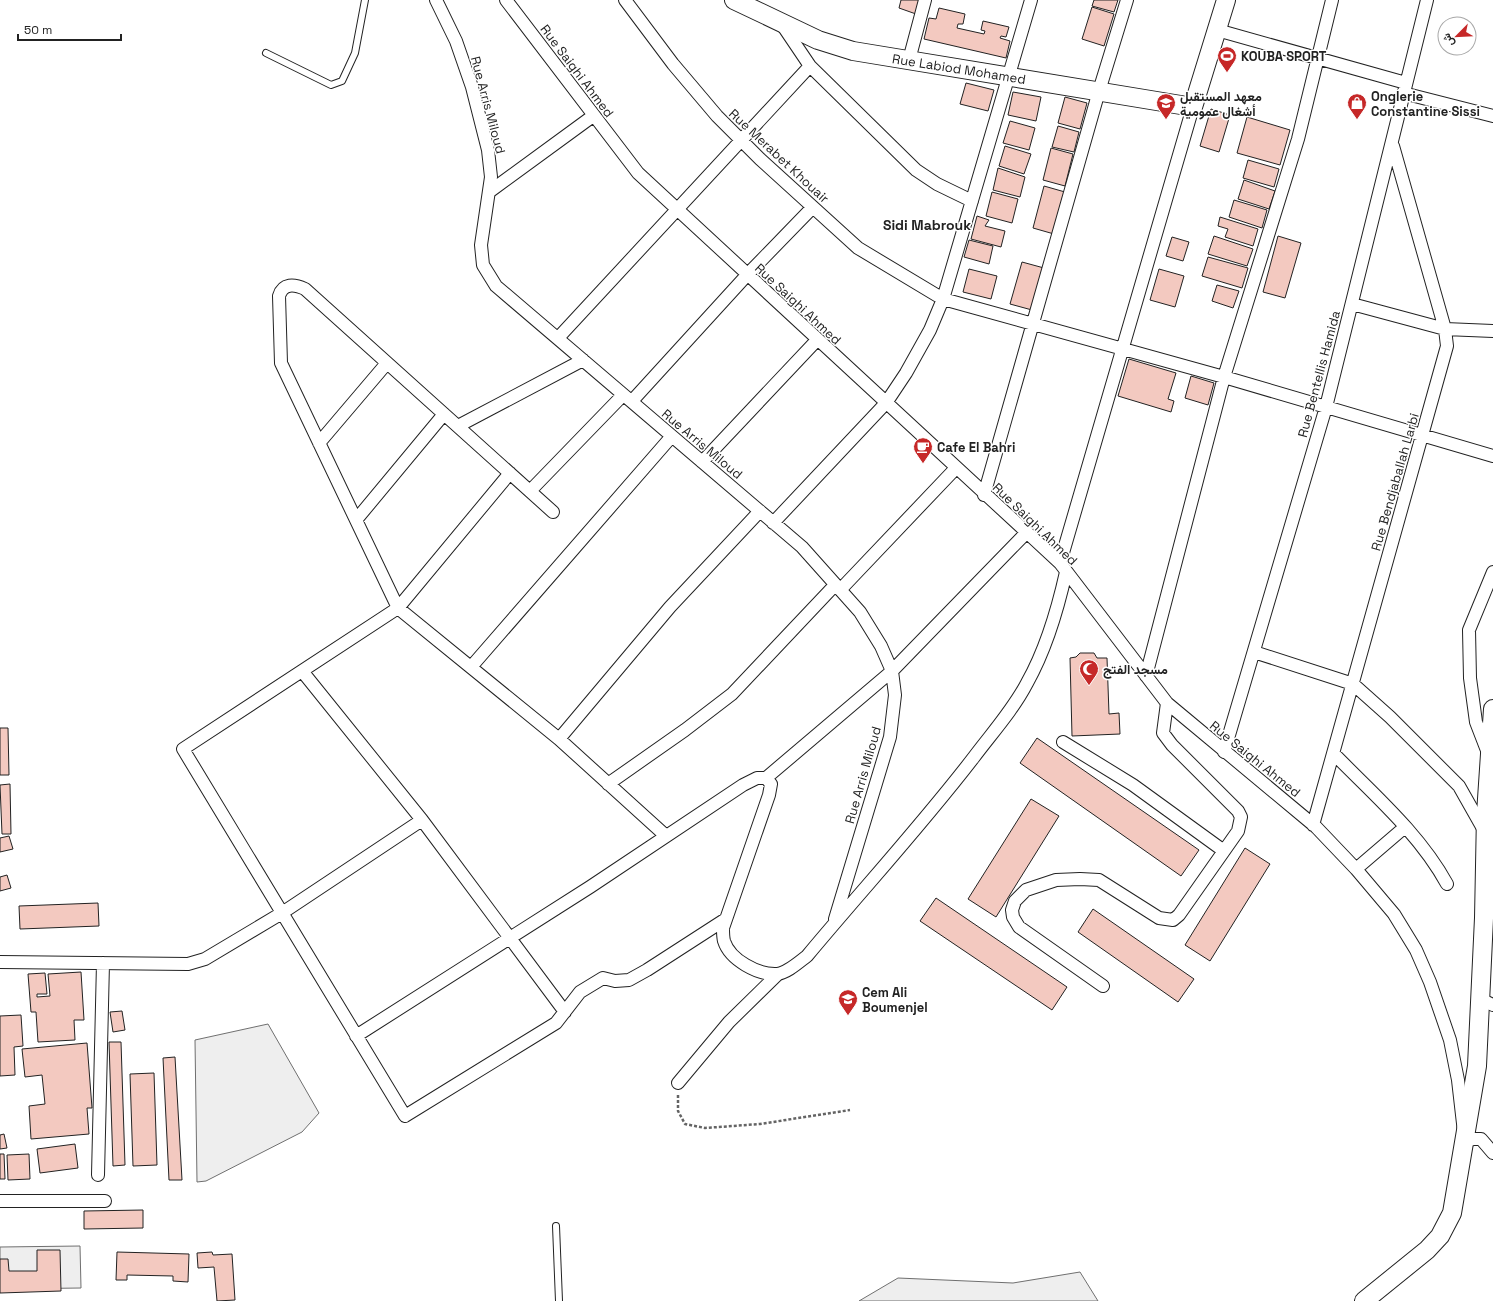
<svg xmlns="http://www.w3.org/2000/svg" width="1493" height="1301" viewBox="0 0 1493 1301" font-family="'Space Grotesk',Vazirmatn,sans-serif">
  <rect width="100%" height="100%" fill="#fff"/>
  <path fill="#eee" stroke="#6f6f6f" d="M268 1024 319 1113 302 1132 206 1181 197 1182 195 1040Z
    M80 1246 81 1288 0 1289V1247Z
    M1080 1272 1098 1301H859L898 1278 1013 1283Z"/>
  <path fill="#f3c9c0" stroke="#222" d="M901 0H919L916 14 899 8Z
    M1094 0H1118L1114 12 1092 6Z
    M1092 7 1114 14 1104 46 1082 39Z
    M939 8 965 14 963 24H958L957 28 984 34 985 31 981 30 983 21 1009 27 1006 37 1001 36 1000 38 1010 41 1006 58 924 39 929 18 936 19Z
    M966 83 994 90 988 111 960 104Z
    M1013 92 1041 97 1036 121 1008 115Z
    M1065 97 1087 103 1080 129 1058 123Z
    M1211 109 1230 115 1219 152 1200 146Z
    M1247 117 1290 130 1280 165 1237 153Z
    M1010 121 1035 128 1029 150 1003 143Z
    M1058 126 1079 132 1074 152 1052 147Z
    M1005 146 1031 154 1024 174 999 166Z
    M1051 148 1073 154 1065 186 1043 180Z
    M1248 160 1279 169 1274 187 1243 178Z
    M998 168 1025 177 1020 197 993 190Z
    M1244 180 1275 191 1269 209 1238 199Z
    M1044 186 1065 192 1054 234 1033 228Z
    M992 192 1018 199 1012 223 986 216Z
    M1234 200 1267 210 1262 228 1229 217Z
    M977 216 989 220 985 226 1005 231 1001 247 971 239Z
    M1220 217 1258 229 1253 246 1225 237 1228 229 1218 226Z
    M1214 236 1253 249 1247 266 1208 254Z
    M1278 236 1301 243 1285 298 1263 292Z
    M1172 237 1189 242 1183 261 1166 256Z
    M969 240 993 246 989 264 964 257Z
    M1208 257 1248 268 1242 288 1202 276Z
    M1022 262 1044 268 1032 310 1010 304Z
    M969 269 997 276 991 299 963 292Z
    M1159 269 1184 276 1175 307 1150 300Z
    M1217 285 1239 291 1233 308 1212 301Z
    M1129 359 1176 373 1168 399 1174 401 1171 412 1118 396Z
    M1191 376 1214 383 1208 405 1185 398Z
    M1080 653H1094L1097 658H1107L1109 714 1119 713 1120 734 1072 736 1070 658 1076 657Z
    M0 728H8L9 775H0Z
    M1037 738 1199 850 1181 876 1020 763Z
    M10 784 11 834H2L0 785Z
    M1031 799 1059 816 996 917 968 899Z
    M9 836 13 849 0 852V838Z
    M1245 848 1270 864 1210 961 1185 945Z
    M7 875 11 888 0 891V877Z
    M936 898 1067 987 1052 1010 920 921Z
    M98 903 99 926 20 929 19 906Z
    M1093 909 1194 979 1178 1002 1078 932Z
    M81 972 84 1020H74L75 1040 38 1042 36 1012H31L28 974 45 973 47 994H37V997L50 996 48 974Z
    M122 1011 125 1030 113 1032 110 1012Z
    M21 1015 23 1046 14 1047 15 1075 0 1076V1016Z
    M109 1042H121L125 1165 113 1166Z
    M87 1043 92 1108H87L89 1134 31 1139 29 1106 45 1104 42 1075 25 1077 22 1049Z
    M175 1057 182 1180H169L163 1058Z
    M154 1073 157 1165 133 1166 130 1074Z
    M4 1134 7 1148 0 1149V1135Z
    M75 1144 78 1168 40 1173 37 1149Z
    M0 1154H4L5 1179H0Z
    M29 1154 30 1179 8 1180 7 1155Z
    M143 1210V1228L84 1229V1211Z
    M37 1250H60L61 1291 0 1293V1259H8L9 1271H37Z
    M117 1252 189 1254 188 1282 173 1281V1276L127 1275V1280H116Z
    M212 1252 213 1255 232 1254 235 1300 217 1301 214 1267 198 1268 197 1253Z"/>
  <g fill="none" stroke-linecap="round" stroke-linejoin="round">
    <g stroke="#222" stroke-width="8">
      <path id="lane" d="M266 53 331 85 342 81 355 53 365 0
        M556 1226 559 1301"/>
    </g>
    <g stroke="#222" stroke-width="14">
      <path id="street" d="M436 0 456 41 472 87 488 150 491 177 481 245 483 265 496 286 802 547 860 612 881 646 892 671 895 695 890 737 835 919
        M506 0 638 173 1060 563 1167 703 1316 827 1356 869 1394 914 1416 950 1430 982 1450 1040 1458 1080 1465 1141 1474 1139H1481L1493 1153
        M625 0 673 64 717 116 760 159 858 248 943 299 1224 377 1493 456
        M781 23 810 66 916 170 937 184 972 201
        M1217 30 1406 83
        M909 60 925 0
        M1403 93 1493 116
        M489 192 593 116
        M1352 304 1445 329 1493 331
        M558 338 810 66
        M632 401 747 275 813 207
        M458 426 583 360
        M319 443 387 363
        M702 462 817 340
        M510 473 398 608 183 749 405 1116 556 1023 580 992 603 978 615 981 629 980 647 970 726 919
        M530 491 623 395
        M984 495 1099 91 1127 0
        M553 512 305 289C294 284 283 283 279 296L281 363 398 608 559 739 666 836
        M356 520 444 414
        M773 523 886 403 906 373 930 330 943 299 1031 0
        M1060 563 1193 107
        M840 590 956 468
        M1254 652 1353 684 1390 717 1459 786 1485 832
        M471 667 672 436
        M302 671 422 820 565 1012
        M1146 676 1224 377 1298 139 1332 0
        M559 739 670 607 760 511
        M1063 742 1133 785 1224 851
        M1224 752 1326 407 1427 0
        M1333 753C1373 794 1419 833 1447 884
        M1488 753 1476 722 1470 678 1469 630 1493 572
        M766 778 892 671 1026 533
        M608 784 685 730 732 694 835 585
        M1313 825 1447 346 1445 329 1393 146
        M1356 869 1405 827
        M0 962 188 964 205 959 282 913 422 820
        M1103 986 1019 927 1013 917 1012 910 1015 901 1026 890 1056 880 1080 879 1099 880 1159 918 1173 920 1179 915 1238 831 1241 817 1238 811 1172 745 1163 733 1167 703
        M1480 999 1493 1005
        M356 1036 590 887 743 785 757 778H766L771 784 769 795 723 928C723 932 723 937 724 941 730 960 758 975 777 974 787 973 799 962 807 956 862 890 921 826 974 757 992 733 1013 710 1027 683 1045 651 1058 608 1066 572
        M678 1083 729 1022 778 974
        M98 1175 103 963
        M0 1201H105"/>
    </g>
    <g stroke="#222" stroke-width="20">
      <path id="secondary" d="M734 0 818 40 853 51 1193 107 1226 0
        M1364 1301 1427 1250 1440 1236 1452 1213 1477 1066 1484 918 1486 814 1493 709"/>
    </g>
    <path stroke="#646464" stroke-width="2.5" stroke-dasharray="3 2" stroke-linecap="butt" d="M678 1095V1111L685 1124 705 1128 760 1124 850 1110"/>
    <use href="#lane" stroke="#fff" stroke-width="6"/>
    <use href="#street" stroke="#fff" stroke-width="12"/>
    <use href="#secondary" stroke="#fff" stroke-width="18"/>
  </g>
  <defs>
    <g id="stadium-pin" transform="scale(1)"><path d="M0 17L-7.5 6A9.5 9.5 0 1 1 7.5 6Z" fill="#c62828" stroke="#fff"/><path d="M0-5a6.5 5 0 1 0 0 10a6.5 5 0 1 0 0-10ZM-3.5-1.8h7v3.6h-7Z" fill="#fff"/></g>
    <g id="school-pin" transform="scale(1)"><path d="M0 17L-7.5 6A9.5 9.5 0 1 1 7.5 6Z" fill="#c62828" stroke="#fff"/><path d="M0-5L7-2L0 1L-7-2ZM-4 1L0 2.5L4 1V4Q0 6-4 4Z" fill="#fff"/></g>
    <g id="shop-pin" transform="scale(1)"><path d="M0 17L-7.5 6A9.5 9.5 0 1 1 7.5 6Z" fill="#c62828" stroke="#fff"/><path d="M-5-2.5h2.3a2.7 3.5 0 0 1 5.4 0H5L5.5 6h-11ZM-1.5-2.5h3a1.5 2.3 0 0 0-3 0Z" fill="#fff"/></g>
    <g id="cafe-pin" transform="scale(1)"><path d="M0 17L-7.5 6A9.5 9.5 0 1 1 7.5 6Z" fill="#c62828" stroke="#fff"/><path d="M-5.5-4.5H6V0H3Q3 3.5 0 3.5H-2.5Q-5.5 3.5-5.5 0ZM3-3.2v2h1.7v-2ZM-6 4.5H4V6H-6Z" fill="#fff"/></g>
    <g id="mosque-pin" transform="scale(1)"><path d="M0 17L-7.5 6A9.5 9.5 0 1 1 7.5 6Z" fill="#c62828" stroke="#fff"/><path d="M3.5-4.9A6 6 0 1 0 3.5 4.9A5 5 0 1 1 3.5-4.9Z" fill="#fff"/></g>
  </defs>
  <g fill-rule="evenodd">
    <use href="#stadium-pin" x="1227" y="56"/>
    <use href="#school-pin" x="1166" y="103"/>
    <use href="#shop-pin" x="1357" y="103"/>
    <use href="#cafe-pin" x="923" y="447"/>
    <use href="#mosque-pin" x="1089" y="669"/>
    <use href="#school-pin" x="848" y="999"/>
  </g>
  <g text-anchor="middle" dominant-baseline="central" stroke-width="3" stroke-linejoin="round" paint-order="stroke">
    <g font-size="13" font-weight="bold" fill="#222" stroke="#fff" text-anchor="start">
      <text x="1241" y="56">KOUBA SPORT</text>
      <text x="1180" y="96">معهد المستقبل<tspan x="1180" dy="15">أشغال عمومية</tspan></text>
      <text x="1371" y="96">Onglerie<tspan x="1371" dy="15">Constantine Sissi</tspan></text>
      <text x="937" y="447">Cafe El Bahri</text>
      <text x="1103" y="669">مسجد الفتح</text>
      <text x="862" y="992">Cem Ali<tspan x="862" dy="15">Boumenjel</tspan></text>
    </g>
    <g font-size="13" fill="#222" stroke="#fff">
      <text transform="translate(959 69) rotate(9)">Rue Labiod Mohamed</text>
      <text transform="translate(577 71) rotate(53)">Rue Saighi Ahmed</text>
      <text transform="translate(488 105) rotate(75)">Rue Arris Miloud</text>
      <text transform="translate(779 156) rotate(43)">Rue Merabet Khouair</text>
      <text transform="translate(798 304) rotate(43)">Rue Saighi Ahmed</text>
      <text transform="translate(1319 374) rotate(-75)">Rue Bentellis Hamida</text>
      <text transform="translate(702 444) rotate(40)">Rue Arris Miloud</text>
      <text transform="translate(1395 482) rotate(-74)">Rue Bendjaballah Larbi</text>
      <text transform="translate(1035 524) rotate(44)">Rue Saighi Ahmed</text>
      <text transform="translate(1255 759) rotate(39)">Rue Saighi Ahmed</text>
      <text transform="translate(863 775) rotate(-74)">Rue Arris Miloud</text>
    </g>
    <g font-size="14" font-weight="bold" fill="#222" stroke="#fff">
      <text x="927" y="225">Sidi Mabrouk</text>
    </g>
  </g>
  <g transform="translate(1457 36) rotate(246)"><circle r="19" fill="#ffffff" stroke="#a7a7a7"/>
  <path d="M0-3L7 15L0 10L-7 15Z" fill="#c62828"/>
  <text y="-6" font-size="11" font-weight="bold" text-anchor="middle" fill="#222222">ش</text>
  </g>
  <path d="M18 34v6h103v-6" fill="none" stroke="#222222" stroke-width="2"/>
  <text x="24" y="34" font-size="12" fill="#222222" stroke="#ffffff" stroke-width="3" paint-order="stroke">50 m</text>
</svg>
